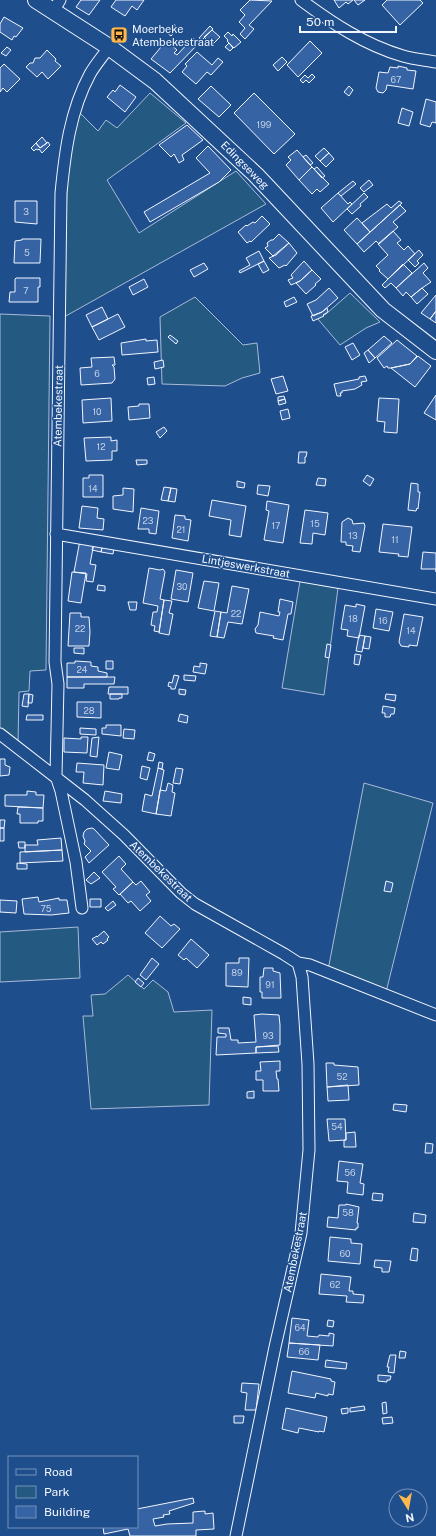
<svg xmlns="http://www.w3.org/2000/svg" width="436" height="1536" viewBox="0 0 436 1536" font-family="'Public Sans',sans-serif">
  <rect width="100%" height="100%" fill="#1f4e8c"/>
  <path fill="#245a82" stroke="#a8bbd7" d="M150 93 186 123 107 180 139 233 236 171 266 204 64 317 67 182 71 144 80 113 98 131 106 120 117 128Z
    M350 293 380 322 366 328 340 345 317 318 326 314Z
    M195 297 243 345 257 343 260 373 242 378 225 386 162 384 160 317Z
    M0 314 50 316 46 670 30 671 29 691 19 692 18 744 0 730Z
    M300 581 338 588 324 695 282 688Z
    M364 783 433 803 386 992 328 970Z
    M78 927 80 978 0 982V932Z
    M128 975 144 989 153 980 168 992 174 1012 212 1010 209 1105 91 1109 83 1016H93L91 995 105 994Z"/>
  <path fill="#3563a3" stroke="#f2f6ff" d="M81 0H100L89 15 76 7Z
    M116 0H144L137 10 132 6 125 16 111 7Z
    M250 0 272 1 249 25 254 29 245 39 240 34 245 28 239 22 245 15 240 10Z
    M334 0H353L348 4 346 2 339 8Z
    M354 0H365L358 5Z
    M387 0H420L423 3 400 25 382 5Z
    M4 17 23 28 16 37 14 36 12 40 0 32V24Z
    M174 24 178 29 171 36 166 32Z
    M210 26 213 29 202 40 199 38Z
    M212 30 220 37 212 45 204 37Z
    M228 32 232 36 233 34 241 42 234 48 227 41 228 40 224 36Z
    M193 38 199 43 170 73 151 59 166 41 177 50 174 53 177 55Z
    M310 41 322 53 298 77 287 65Z
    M229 43 233 48 230 51 225 47Z
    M7 47 11 50 6 56 1 53Z
    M47 50 56 59 55 61 61 66 48 79 42 72 37 77 26 67 30 63H33L35 58H40Z
    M197 52 212 65 218 58 223 62 211 75 207 72 196 84 182 72 187 66 185 64Z
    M282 57 287 62 278 71 273 65Z
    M4 64 20 79 7 92 3 88 0 92V68Z
    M398 66 407 68V70L416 71 413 89 387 85 386 90 383 93 378 92 376 88 379 72 388 73 390 67 398 68Z
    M312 74 315 77 309 83 306 80 303 83 300 80 305 75 308 78Z
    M120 85 136 97 125 112 107 97 113 90 115 92Z
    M211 86 231 105 219 117 198 99Z
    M349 86 353 90 349 96 344 92Z
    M254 93 295 134 274 154 234 113Z
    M426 99 436 102V123L432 122 430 127 420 124Z
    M402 108 413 112 409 126 398 123Z
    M187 125 203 140 182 155 184 160 179 163 174 154 171 157 159 145Z
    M42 137 47 143 40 148 36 143Z
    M48 142 50 145 42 153 39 149 38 150 36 149 34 151 31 148 36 143 40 148Z
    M208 146 231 170 219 182 150 222 144 212 210 173 196 158Z
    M324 148 329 153 320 161 315 156Z
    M297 150 312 167 299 180 286 165 291 160 288 157Z
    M329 153 334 159 326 167 320 161Z
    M306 155 313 163 310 165 303 157Z
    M312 167 329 184 320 192 317 189 312 194 299 180Z
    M317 167 325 176 322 178 314 169Z
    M369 180 373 185 364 192 360 188Z
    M353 181 356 184 341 196 338 193Z
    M338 193 348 204 350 202 352 204 333 222 321 208Z
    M364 193 368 197 360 204 361 206 352 214 347 209Z
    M15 201H37V224L15 222Z
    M399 201 402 203 370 232 362 223 387 204 391 208Z
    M400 205 406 211 393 222 398 227 379 244 376 241 364 252 357 244Z
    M262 216 270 224 251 242 250 241 247 243 238 232 246 225 247 226 253 222 255 223Z
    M357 218 370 232 357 244 344 230Z
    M393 231 401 240 397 243 404 250 408 246 415 254 388 279 379 271 380 270 376 266 388 255 378 244Z
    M279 234 289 243 273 256 265 248 268 246 267 243 271 240H273Z
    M22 239H41L40 263H14L15 241 22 240Z
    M289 243 297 253 286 266 285 265 279 268 269 258 276 255Z
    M419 250 423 255 417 261 419 263 415 267 408 260Z
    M259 251 264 261 240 273 239 271 250 265 246 258Z
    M264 261 269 270 263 273 258 264Z
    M304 261 312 270 300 281 291 285 288 280 293 278 291 275Z
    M204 263 208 269 194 277 190 270Z
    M424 263 428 268 423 273 431 282 422 288 411 297 406 292 403 296 396 288Z
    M403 264 412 273 396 288 391 283 385 288 382 285Z
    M312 270 321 279 315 284 316 285 306 294 296 283 300 281Z
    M16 278H40V287H38V302H9L10 292H15V279Z
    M144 279 148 287 133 295 129 287Z
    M329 288 338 298 322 312 313 316 307 304 316 300Z
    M422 288 428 294 417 304 411 297Z
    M436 295V311L430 319 421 313Z
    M294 297 297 302 286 307 284 302Z
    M102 307 108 319 92 327 86 315Z
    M327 308 328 312 323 315 324 316 313 321 311 316 322 312Z
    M436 311V323L430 319Z
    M118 314 125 327 99 340 92 327Z
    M170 335 178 341 176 344 168 337Z
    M384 336 392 343 375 358 368 350Z
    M146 339V341L157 340 158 352 122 355 121 343Z
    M397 340 417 356 410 364 391 368H388L387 366 384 368 377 358Z
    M353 343 360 355 352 360 345 347Z
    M368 350 375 358 369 363 364 353Z
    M418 356 431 366 415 387 391 368 410 364Z
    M114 357 115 365H112L114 367 115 379 112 383 81 385 80 368 92 367 91 358Z
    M163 360 164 367 155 369 154 362Z
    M283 376 288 391 276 394 271 379Z
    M365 376 367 381 361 382 362 385 355 389 342 391V393H340L341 396H337L334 384 359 379V377Z
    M154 377 155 384 148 385 147 378Z
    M436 395V420L424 413Z
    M284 396 285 399 278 401V397Z
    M111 398 112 421 83 423 82 400Z
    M379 398 399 399 397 433 384 432 385 422 377 421Z
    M285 399 286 403 279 405 278 401Z
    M139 404H149L150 418 129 420 128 407 139 406Z
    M288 409 290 418 282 420 280 411Z
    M164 427 167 431 160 438 156 432Z
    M111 437V441L117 440V451H112V460L86 461 84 438Z
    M299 452H307L306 457H305V463H298Z
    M136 460H147V464L137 465Z
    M89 475H103V497H83V478H89Z
    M367 475 374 479 370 486 363 481Z
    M318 478 326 479 325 486 316 485Z
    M237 481 245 483 244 488 237 487Z
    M411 483 418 484V492H420L418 509 417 508 416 511 408 510Z
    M258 485 270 486 268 496 257 494Z
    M164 487 171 488 168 501 161 500Z
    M123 488 134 489 133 512 113 509V496L123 495Z
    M171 488 177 489 175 502 168 501Z
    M212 500 246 506 241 537 229 535 231 520 209 516Z
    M267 501 289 505 283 543 264 540 269 511 266 510Z
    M82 506 98 508 97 518 104 519 103 530 79 528Z
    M141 508 159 511 156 534 149 533V529H138Z
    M305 510 328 513 325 535 313 533 312 544 300 543Z
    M175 515 185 516V519L191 520 188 541 172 538Z
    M348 518 352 520 353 524 364 523 365 526 360 552 352 551 353 546 346 545V542H341L342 522Z
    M383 524 412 527 408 557 398 556 399 554 379 552Z
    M80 540 94 543 90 564 96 565 93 582 86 581 87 574 74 572Z
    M94 543 103 544 101 552 92 550Z
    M103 544 114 547 113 554 101 552Z
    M423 552 436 553V572V569H421Z
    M149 568 160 570 163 569 165 572 160 599 164 600 159 632 154 631 155 626 151 625 153 612H157L158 606 143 603Z
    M176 570 193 573 188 602 171 599Z
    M72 572 86 573 81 603 68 601Z
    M204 581 219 583 214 611 198 608Z
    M98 585 105 586V591L97 590Z
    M232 586 249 589 242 624 228 622 224 638 217 637 221 612 227 613Z
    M280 599 293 602 291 614H288L283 640 273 638 274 636 256 633 255 629 258 625 260 612 279 616 280 612H278Z
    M164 600 172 601 169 613 173 614 169 635 159 633Z
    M128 602H137L136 610H130Z
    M356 604 365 606 359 638 347 636 348 630 341 629 345 605 356 607Z
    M376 609 393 612 389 631 373 628Z
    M215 611 221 612 217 637 210 636Z
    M70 613H81V617H89L90 632 89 646H68Z
    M404 614 423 617 417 646 409 645V647L401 646 399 642Z
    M359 635 365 636 362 652 356 651Z
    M365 636 371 637 369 649 363 648Z
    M327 644 331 645 329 658 325 657Z
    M74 648H84V654L74 653Z
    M355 654 361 655 359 665 354 664Z
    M75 661 91 662V666L98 667V671L107 673V677H67V663H75Z
    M106 661H113V669H106Z
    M200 663 207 664 205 674 193 672 194 666 200 667Z
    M174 675 179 676 175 689H171V687L168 686 169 682 172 683Z
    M184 675 196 676 195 681 184 680Z
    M67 677H115L114 684H84V688H67Z
    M109 687H128V694H108Z
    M179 689 186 690 185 695 179 694Z
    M24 694H29L28 707 22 706Z
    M29 694 33 695 32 703H28Z
    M110 694H122V698H119V699H110Z
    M386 694 396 695 395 701 385 699Z
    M77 702H101V718L77 717Z
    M383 706 395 708 394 714H391L390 717H385V713H382Z
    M180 714 188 716 187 723 178 721Z
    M27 715H43V720H26Z
    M106 725H121V736L102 734V728H106Z
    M80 728 96 729V735L80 734Z
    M124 729 135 730 134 739 123 738Z
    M81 737H88L87 753 64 752V738L81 739Z
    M99 737 97 757 90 756 92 738Z
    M109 752 122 755 119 770 106 768Z
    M149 752 155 754 153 761 147 760Z
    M0 759H5V765L10 767 9 775 0 776Z
    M159 762 163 763 162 769 158 768Z
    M77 763 104 765 103 785 83 783 84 772H76Z
    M142 766 150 768 147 780 140 778Z
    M158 768 164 770 156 814 142 811 145 794 152 796Z
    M176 768 183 769 180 784 173 783Z
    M168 783 173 785 172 792 175 793 171 816 156 814 160 790 166 791Z
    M27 791 36 792V795H44L43 808 5 806V795H27Z
    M105 791 122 794 121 803 103 801Z
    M18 807 43 808V821H38V823H20V814H17Z
    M0 820H5L4 828H0Z
    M0 828H4V841H0Z
    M92 828 94 829 109 845 89 863 85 857 91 851 84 844 85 841 83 836 84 832 87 829Z
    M61 838 62 850 25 852V845H38L37 840Z
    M18 842H25V848H19Z
    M62 850 63 861 20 863V852Z
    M119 856 126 864 121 869 133 882 119 895 113 889 116 887 102 872Z
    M17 863 27 864V869H17Z
    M94 872 100 878 91 884 86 880Z
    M141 881 150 892 146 895 151 901 140 911 131 901 128 903 120 894 133 882 136 885Z
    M386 881 393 883 391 892 384 891Z
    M38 897 39 902 59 898V900H67L69 913 51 915 24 914 22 899Z
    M90 899H101V907H90Z
    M0 900 17 901 16 913 0 912Z
    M113 901 116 905 108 911 105 908Z
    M160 916 171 926 174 924 180 929 162 948 145 933Z
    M104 931 109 937 107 939 108 940 103 944 101 942 97 945 92 939 97 936V937Z
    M191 939 209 955 197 968 186 958 184 960 178 955Z
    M152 958 159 964 146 980 140 975Z
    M239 958H249L248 987 226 986V963H239Z
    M264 968H273V971L280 973 281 998H262V992H260V977H263Z
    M138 978 144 983 141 987 135 982Z
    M243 997 251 998V1005L243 1004Z
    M262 1014 279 1015 280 1025V1045L256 1047V1053L216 1055 217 1037H226V1034L218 1033V1028H229L231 1040H238V1043L256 1042 254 1015Z
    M278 1046 279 1052 256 1053V1047Z
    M280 1061V1071H276L277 1079H278L279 1091H263V1080H256V1071H261L260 1062Z
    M326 1063H334V1065L358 1067 359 1085 327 1087Z
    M348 1085 349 1100 328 1101 327 1087Z
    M254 1091V1098H247V1092Z
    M394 1104 407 1105 406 1112 393 1110Z
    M327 1119H345L346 1140 329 1141Z
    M355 1132 356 1147H344V1140H346V1133Z
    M426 1143 433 1144 432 1153H425Z
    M339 1161 363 1164 360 1183 364 1184 363 1195 347 1193 348 1182 337 1181Z
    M373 1193 383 1194 382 1201 372 1200Z
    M346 1204 359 1207 357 1223H358V1228H356V1230L327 1227 328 1217 338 1218 339 1205H346Z
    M414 1213 426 1215 425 1223 413 1222Z
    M330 1237 351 1239V1243L362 1244 360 1264 328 1261Z
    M412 1248 418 1249 417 1261 410 1260Z
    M375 1260 391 1261 389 1272H382V1268L374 1267Z
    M321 1274 351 1277 349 1291H353V1294L364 1295 363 1303 346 1302 347 1296 319 1294Z
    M292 1318 309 1320 307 1336 318 1337 319 1335 329 1336V1333L334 1334 333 1346 289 1343Z
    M328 1320 334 1321 333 1327 327 1326Z
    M289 1343 320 1345 318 1360 287 1357Z
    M400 1351 406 1352 405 1358H399Z
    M390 1355H396L394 1373 388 1372 389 1367H387Z
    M326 1360 347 1363 346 1369 325 1367Z
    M292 1371 331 1379V1381L335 1382 333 1395 328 1394V1396L316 1393 315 1398 288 1393Z
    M378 1375 391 1376 390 1380H387V1382L378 1381Z
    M242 1383 259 1384 256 1410H245L247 1393 241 1392Z
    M386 1402 387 1413 383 1414 382 1403Z
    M364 1406 365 1410 350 1412V1408Z
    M286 1408 327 1417 324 1432 319 1431V1432L299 1428 298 1433 282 1429Z
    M348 1408V1413L342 1414 341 1409Z
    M234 1416H244L243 1423H234Z
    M392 1417 393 1423 383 1424 382 1418Z
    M193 1498 194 1503 169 1511 170 1514 163 1515 164 1517 153 1519 155 1526 167 1524 193 1523V1512L205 1511V1514L213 1513 214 1529 196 1530V1536H130L128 1529 104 1534 103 1527H137V1509Z"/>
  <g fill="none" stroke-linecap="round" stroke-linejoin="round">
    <g stroke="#f2f6ff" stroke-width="13">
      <path id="minor" d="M301 0C332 23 365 45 403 56 413 59 425 60 436 62
        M53 11 60 0
        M56 534 436 599
        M0 734 85 800 124 835 181 893 195 904 284 954 298 963 310 965 436 1015
        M82 908 76 862 61 791 56 776 58 684 55 662 61 193C65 152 70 111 90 74 95 65 103 56 109 47
        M236 1536 275 1347 301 1233 309 1150 308 1064 302 977 298 963"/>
    </g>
    <g stroke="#f2f6ff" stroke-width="18">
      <path id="secondary" d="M36 0 109 47 155 81 256 175 383 310 436 351"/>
    </g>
    <use href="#minor" stroke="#1f4e8c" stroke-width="11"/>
    <use href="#secondary" stroke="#1f4e8c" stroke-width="16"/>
  </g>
  <defs>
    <g id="bus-square" transform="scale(0.9)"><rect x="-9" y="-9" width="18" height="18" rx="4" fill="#ffb74d" stroke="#1f4e8c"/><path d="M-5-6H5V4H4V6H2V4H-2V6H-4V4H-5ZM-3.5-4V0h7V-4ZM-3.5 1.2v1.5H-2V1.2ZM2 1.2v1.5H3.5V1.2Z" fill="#111"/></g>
  </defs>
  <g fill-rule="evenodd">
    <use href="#bus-square" x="119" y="35"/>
  </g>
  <g text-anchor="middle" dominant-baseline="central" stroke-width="3" stroke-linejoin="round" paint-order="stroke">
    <g font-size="9" fill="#c3d1e8">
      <text x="396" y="79">67</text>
      <text x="264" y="124">199</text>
      <text x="26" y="211">3</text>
      <text x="27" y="252">5</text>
      <text x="26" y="290">7</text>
      <text x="97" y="373">6</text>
      <text x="97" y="411">10</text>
      <text x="101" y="446">12</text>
      <text x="93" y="488">14</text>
      <text x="148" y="520">23</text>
      <text x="315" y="523">15</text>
      <text x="276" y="525">17</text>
      <text x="181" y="529">21</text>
      <text x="353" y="535">13</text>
      <text x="395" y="539">11</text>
      <text x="182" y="586">30</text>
      <text x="236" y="613">22</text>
      <text x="353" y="618">18</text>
      <text x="383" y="620">16</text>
      <text x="80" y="628">22</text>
      <text x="411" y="630">14</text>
      <text x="82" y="669">24</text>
      <text x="89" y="710">28</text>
      <text x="46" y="908">75</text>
      <text x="237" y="972">89</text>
      <text x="270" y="984">91</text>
      <text x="268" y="1035">93</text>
      <text x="342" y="1076">52</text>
      <text x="337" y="1126">54</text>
      <text x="350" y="1172">56</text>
      <text x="348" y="1212">58</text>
      <text x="345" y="1253">60</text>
      <text x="335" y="1284">62</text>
      <text x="300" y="1327">64</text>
      <text x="304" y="1351">66</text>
    </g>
    <g font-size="11" fill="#f2f6ff" stroke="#1f4e8c" text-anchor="start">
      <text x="132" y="29">Moerbeke<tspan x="132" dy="13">Atembekestraat</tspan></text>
    </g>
    <g font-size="11" fill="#f2f6ff" stroke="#1f4e8c">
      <text transform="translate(245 165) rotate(45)">Edingseweg</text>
      <text transform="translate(58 406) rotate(-89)">Atembekestraat</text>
      <text transform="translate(246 566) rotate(10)">Lintjeswerkstraat</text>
      <text transform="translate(161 871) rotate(44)">Atembekestraat</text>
      <text transform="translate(295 1252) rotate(-79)">Atembekestraat</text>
    </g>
  </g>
  <rect x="8" y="1456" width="130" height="72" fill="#1f4e8c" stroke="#7391ba"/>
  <rect x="16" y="1469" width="20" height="6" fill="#1f4e8c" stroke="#7391ba"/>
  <text x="44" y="1476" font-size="12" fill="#f2f6ff">Road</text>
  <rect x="16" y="1486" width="20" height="12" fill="#245a82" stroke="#7391ba"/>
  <text x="44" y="1496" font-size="12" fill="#f2f6ff">Park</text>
  <rect x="16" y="1506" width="20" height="12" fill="#3563a3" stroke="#7391ba"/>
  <text x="44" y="1516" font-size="12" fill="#f2f6ff">Building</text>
  <g transform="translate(408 1508) rotate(169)"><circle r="19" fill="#1f4e8c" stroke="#7391ba"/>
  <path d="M0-3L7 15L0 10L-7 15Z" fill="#ffb74d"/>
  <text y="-6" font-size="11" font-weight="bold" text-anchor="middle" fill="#f2f6ff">N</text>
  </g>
  <path d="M300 26v6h96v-6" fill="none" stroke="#f2f6ff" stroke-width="2"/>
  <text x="306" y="26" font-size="12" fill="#f2f6ff" stroke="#1f4e8c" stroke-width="3" paint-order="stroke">50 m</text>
</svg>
